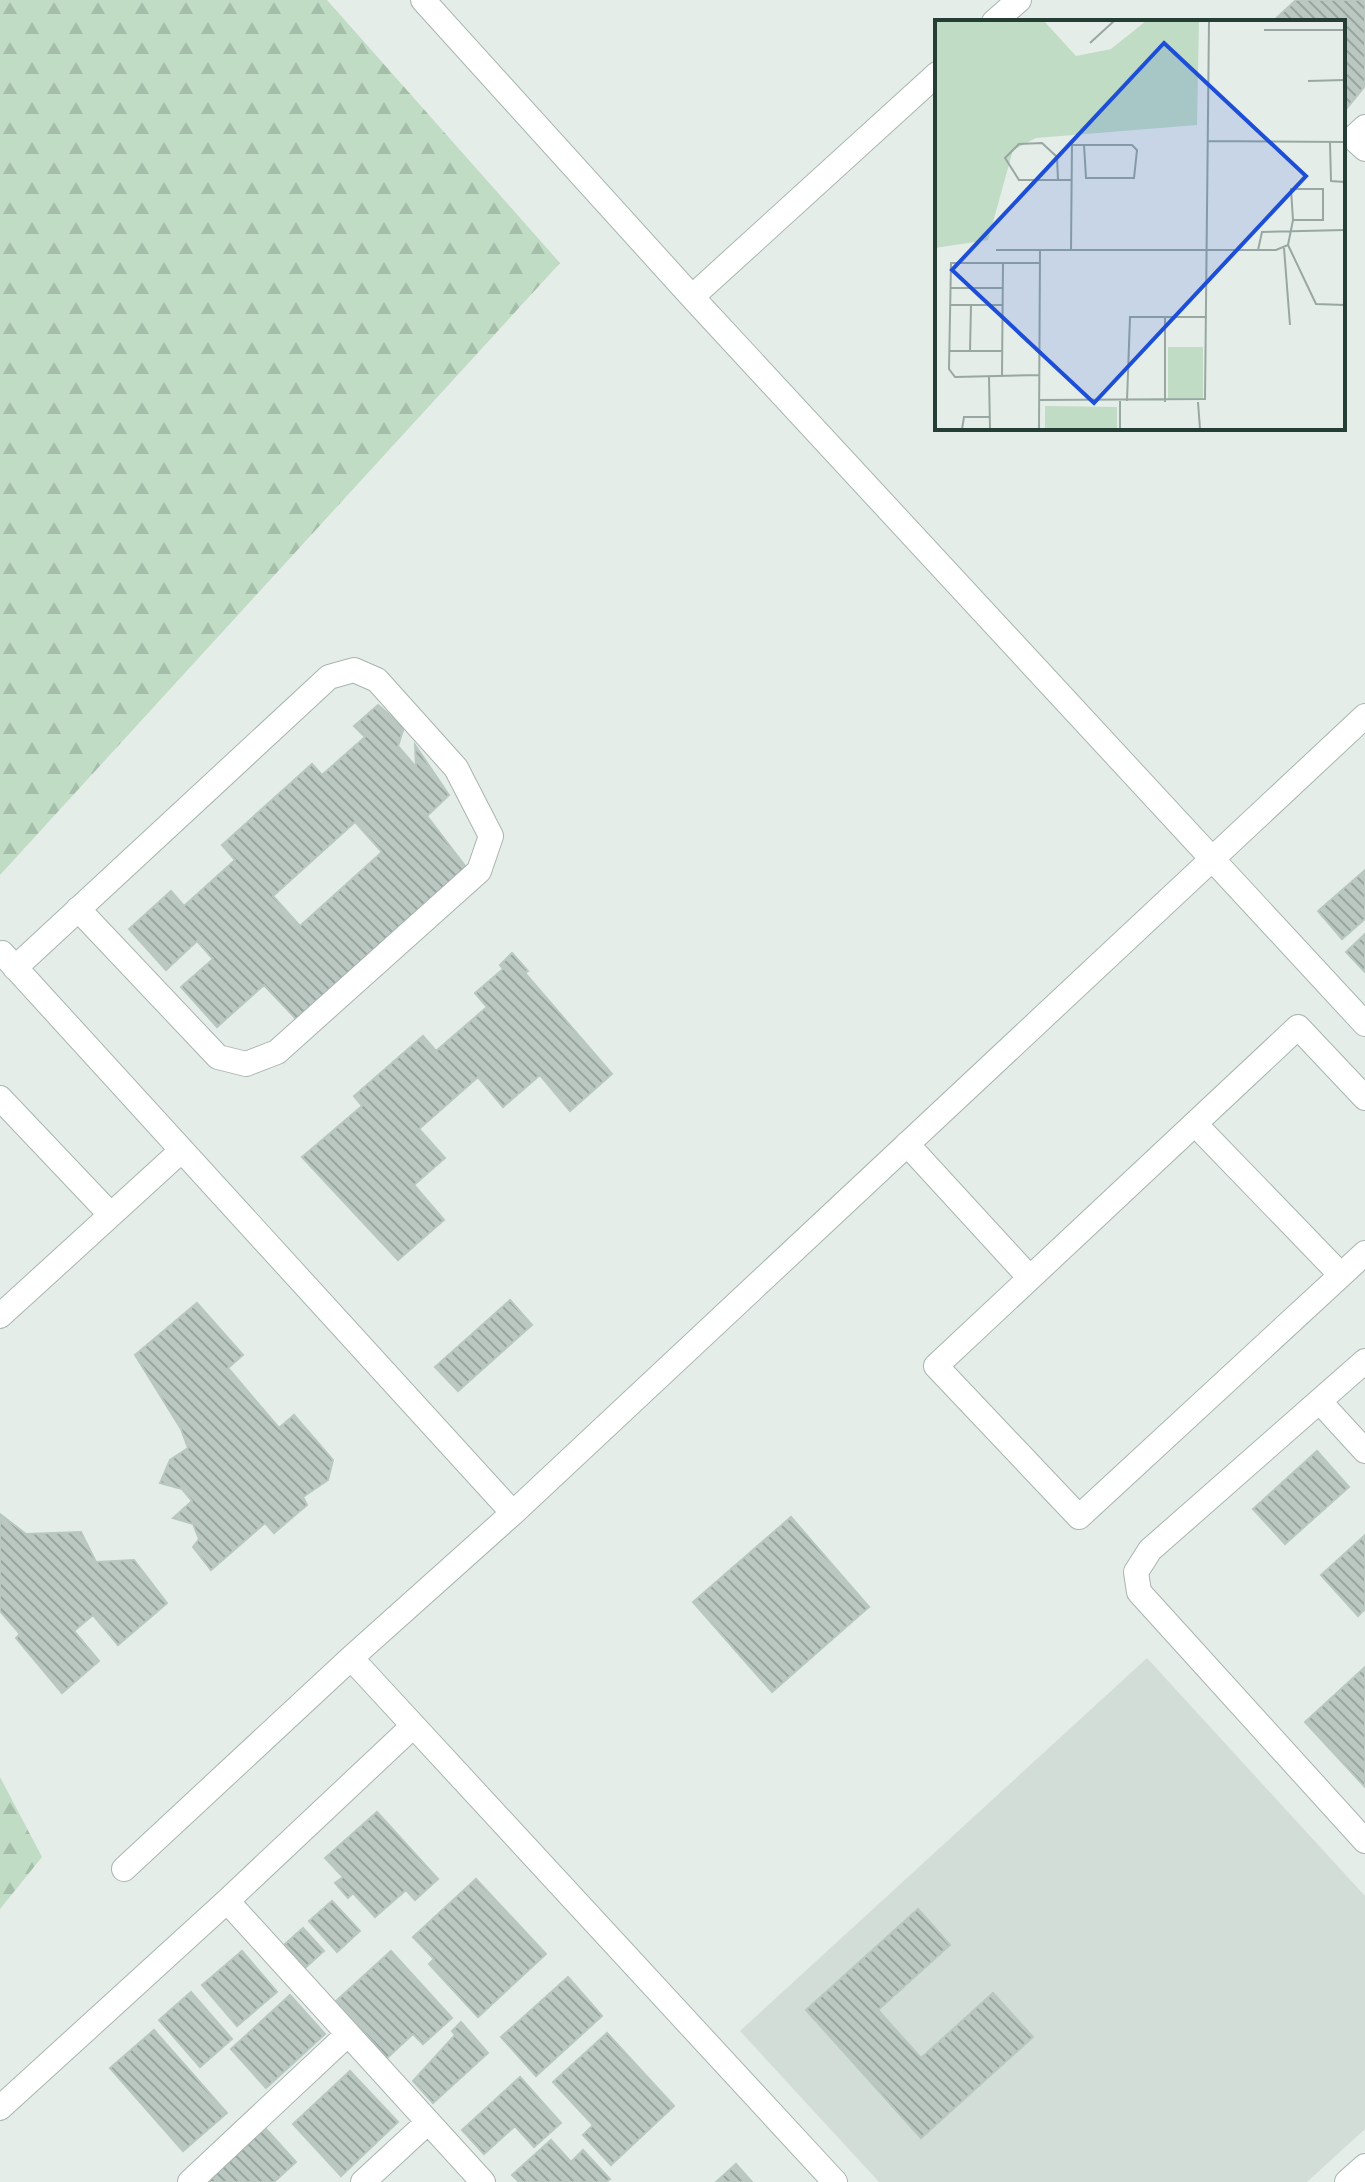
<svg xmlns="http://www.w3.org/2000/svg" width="1365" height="2182" viewBox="0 0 1365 2182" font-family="Ubuntu,sans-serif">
  <defs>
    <pattern id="forest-firs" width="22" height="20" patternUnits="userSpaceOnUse" patternTransform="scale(2)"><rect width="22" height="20" fill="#c0dcc5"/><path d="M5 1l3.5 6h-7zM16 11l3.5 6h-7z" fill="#a5beaa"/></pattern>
    <pattern id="building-back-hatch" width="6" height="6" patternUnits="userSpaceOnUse" patternTransform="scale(2)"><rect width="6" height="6" fill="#bbc8c2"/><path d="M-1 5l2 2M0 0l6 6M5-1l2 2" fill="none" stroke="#98a49e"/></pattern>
  </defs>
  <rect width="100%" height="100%" fill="#e5ede9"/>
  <path fill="#d3ddd8" d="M1147 1658 1365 1896V2129L1307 2182H879L740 2031Z"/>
  <path fill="url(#forest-firs)" d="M0 0H327L560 263 0 875Z
    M0 1777 42 1857 0 1909Z"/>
  <path fill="url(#building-back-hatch)" stroke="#b8c7bf" stroke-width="2" fill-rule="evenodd" d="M1296 0H1365V86L1343 113V22H1272Z
    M378 705 404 727 398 746 416 767 415 745 449 795 427 816 466 867 296 1019 264 985 217 1027 181 987 213 959 197 941 166 970 129 929 171 891 184 906 235 860 222 845 312 764 322 775 365 737 354 726ZM355 822 382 852 300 926 273 896Z
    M1365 870V919L1342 939 1318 911Z
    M1365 934V972L1346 952Z
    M512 953 528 971 525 973 612 1074 570 1111 540 1075 503 1107 478 1077 419 1129 445 1158 414 1185 444 1220 398 1260 302 1157 362 1106 354 1096 423 1036 436 1051 487 1007 475 993 503 969 500 965Z
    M510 1300 532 1325 458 1391 435 1367Z
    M197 1303 243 1355 228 1368 279 1428 294 1415 333 1460 328 1480 303 1497 307 1505 274 1533 265 1523 211 1570 193 1547 199 1539 193 1524 173 1518 192 1501 182 1489 160 1483 170 1460 188 1448 181 1429 135 1355Z
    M1317 1451 1349 1487 1285 1544 1253 1509Z
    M0 1514 26 1534 81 1532 96 1562 134 1560 167 1603 118 1645 93 1615 74 1631 99 1661 62 1693 16 1638 20 1634 0 1611Z
    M791 1517 869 1607 772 1692 693 1602Z
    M1365 1535V1609L1358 1616 1321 1575Z
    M1365 1667V1787L1305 1722Z
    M377 1812 438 1879 415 1900 406 1890 375 1917 353 1893 348 1898 335 1883 343 1877 325 1858Z
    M476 1879 546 1954 478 2017 429 1964 434 1959 413 1937Z
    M332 1901 360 1931 337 1952 309 1921Z
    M918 1909 950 1945 878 2010 921 2058 993 1993 1033 2037 921 2138 806 2010Z
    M303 1928 324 1951 296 1976 275 1953Z
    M242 1951 277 1992 237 2026 202 1985Z
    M391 1951 452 2018 423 2044 413 2034 387 2058 336 2001Z
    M568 1977 602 2016 536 2076 501 2037Z
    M191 1992 232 2039 200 2067 159 2020Z
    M290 1995 325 2034 266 2088 231 2049Z
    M461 2022 488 2053 433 2103 413 2081 455 2035 452 2031Z
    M154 2030 227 2113 183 2151 110 2068Z
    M607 2033 674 2106 611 2165 583 2135 593 2125 553 2082Z
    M350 2071 398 2122 341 2176 293 2124Z
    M520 2077 561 2123 534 2147 515 2126 484 2154 462 2130Z
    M265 2128 296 2162 274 2182H207Z
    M551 2140 571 2162 583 2150 610 2179 606 2182H519L512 2175Z
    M736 2164 752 2182H716Z"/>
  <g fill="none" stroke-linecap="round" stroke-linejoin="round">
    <g stroke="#a8b5af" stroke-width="26">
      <path id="minor" d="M423 0 692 297 1365 1024
        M994 22 1019 0
        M1365 127 1353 138 1365 149
        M692 297 937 74
        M2 953 513 1513
        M15 968 329 677 354 670 377 680 456 768 491 836 479 871 277 1052 246 1064 218 1057 78 909
        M0 1098 110 1214
        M1365 1098 1298 1027 936 1366 1079 1517 1365 1253
        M1195 1124 1341 1275
        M907 1144 1030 1278
        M0 1316 182 1150
        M1365 1361 1150 1550 1136 1572 1139 1592 1365 1841
        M1321 1403 1365 1451
        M351 1658 835 2182
        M124 1869 351 1658 513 1513 1365 716
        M227 1901 483 2182
        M0 2108 227 1901 413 1726
        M190 2182 348 2034
        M363 2182 428 2122
        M1347 2182 1365 2166"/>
    </g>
    <use href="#minor" stroke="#fff" stroke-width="24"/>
  </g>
  <g transform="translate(935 20)">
    <rect width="410" height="410" fill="#e5ede9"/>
    <path d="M233 327H268V379H233Z" fill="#c0dcc5"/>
    <path d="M0 1H109L141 36 176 29 211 1H264L262 105 101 118 78 130 53 220 0 228Z" fill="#c0dcc5"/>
    <path d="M110 386 182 387V409H110Z" fill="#c0dcc5"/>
    <path fill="none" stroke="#98a7a1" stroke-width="2" d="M329 10H410M155 23 179 1M373 61 410 60M272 121 410 122M395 123 396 161 410 162M137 125H197L202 130 199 158H151L149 125M123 160 122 137 107 123 84 124 70 138 84 160H136M353 225 381 284 410 285M349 228 355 305M61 230H341L353 225 358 200H388V169H356L358 200M136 230 137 122M323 230 327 212 410 210M15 268H68M15 285H68M15 331H67M35 331 36 285M67 355 68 243M104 355 20 357 14 349 16 243H104M54 356 55 409M104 380 270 379 274 1M192 381 195 297H272M230 382V297M263 382 265 409M27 409 29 397H55M104 409 105 230M185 409V381"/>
    <path fill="#1d4ed8" fill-opacity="0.15" stroke="#1d4ed8" stroke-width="4" d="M229 23 371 156 159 383 17 250Z"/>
    <rect width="410" height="410" fill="none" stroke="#253e35" stroke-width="4"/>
  </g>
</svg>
